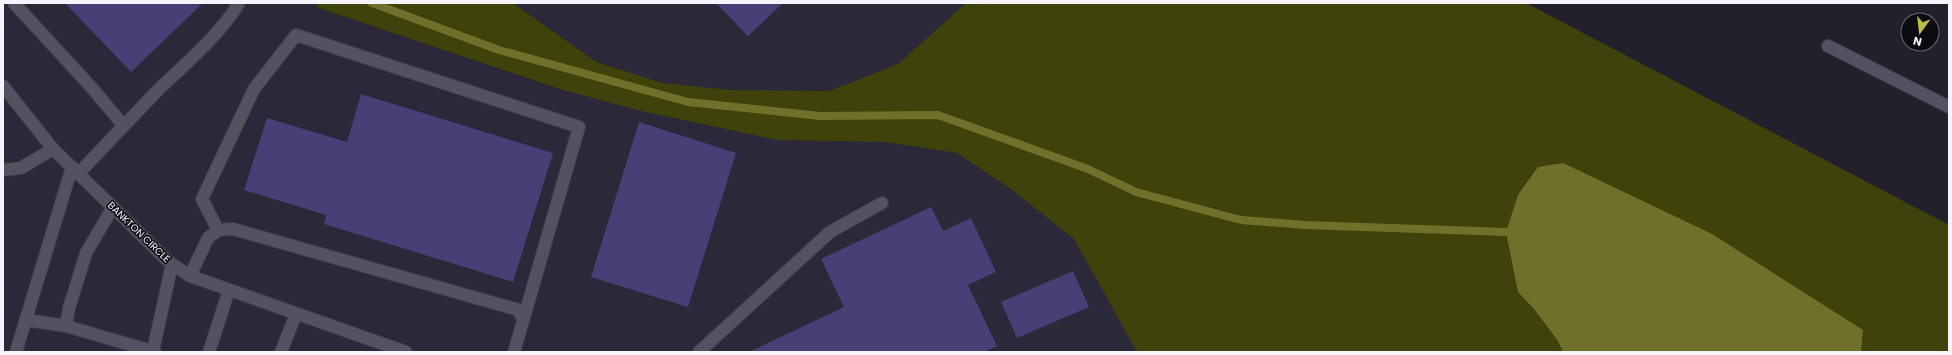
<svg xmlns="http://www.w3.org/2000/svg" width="1952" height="355" viewBox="0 0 1952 355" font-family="Poppins,sans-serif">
  <rect width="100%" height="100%" fill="#22202c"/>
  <path fill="#2b283a" d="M3 3H315L319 8 563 90 641 111 777 140 885 142 957 153 1012 190 1074 239 1137 352H3Z
    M513 3H966L898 64 829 91 731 90 663 83 596 62Z"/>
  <path fill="#40420c" d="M315 3H513L596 62 663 83 731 90 829 91 898 64 966 3H1526L1949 225V352H1137L1074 239 1012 190 957 153 885 142 777 140 641 111 563 90 319 8Z"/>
  <path fill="#6f712b" d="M1563 163 1712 234 1863 330 1861 352H1563L1558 341 1534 309 1518 292 1506 232 1518 195 1538 167Z"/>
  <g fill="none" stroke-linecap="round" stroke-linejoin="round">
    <path stroke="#6f712b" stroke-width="8" d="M372 3 499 50 688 102 820 116 938 115 1088 169 1136 192 1241 220 1306 225 1506 232"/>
  </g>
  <path fill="#4a3e76" d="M65 3H203L131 72Z
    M716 3H783L748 36Z
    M361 94 553 153 513 282 324 224 326 215 244 190 267 118 347 142Z
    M639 122 736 153 688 307 591 277Z
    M931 207 943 231 971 218 996 272 968 285 997 346 984 352H749L844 307 821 259Z
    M1073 271 1089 307 1017 338 1001 302Z"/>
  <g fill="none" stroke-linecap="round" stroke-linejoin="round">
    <g stroke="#3f3d48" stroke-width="14">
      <path id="service" d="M14 3 92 88 124 126
        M3 170 21 168 53 149
        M78 174C104 147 130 119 156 92 185 64 218 37 239 3
        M113 207 86 253 69 308 66 326 155 352
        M218 230 202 199 254 89 296 35 579 127 523 321
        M190 276 208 238 218 230 233 229 519 310 523 321 514 352
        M26 320 66 326
        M153 351 172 264
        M16 352 72 167
        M209 352 229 290
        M281 352 296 314
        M699 352 830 232 882 203"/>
    </g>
    <g stroke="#3f3d48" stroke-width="14">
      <path id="minor" d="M1828 46 1949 107
        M3 86 53 149 169 262 190 276 406 352"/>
    </g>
    <use href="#service" stroke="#545260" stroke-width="12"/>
    <use href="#minor" stroke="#545260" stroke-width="12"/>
  </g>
  <g text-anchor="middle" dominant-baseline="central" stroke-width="3" stroke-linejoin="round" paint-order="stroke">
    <g font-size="10" fill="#f5f4fc" stroke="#0c0b10">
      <text transform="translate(139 232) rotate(44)">BANKTON CIRCLE</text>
    </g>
  </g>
  <rect width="1952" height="355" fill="none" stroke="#f5f4fc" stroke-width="8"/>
  <g transform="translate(1920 32) rotate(195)"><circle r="19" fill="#0c0b10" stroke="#69686e"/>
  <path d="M0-3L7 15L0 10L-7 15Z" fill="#bcbf43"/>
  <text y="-6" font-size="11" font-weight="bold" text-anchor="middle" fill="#f5f4fc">N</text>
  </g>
</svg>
